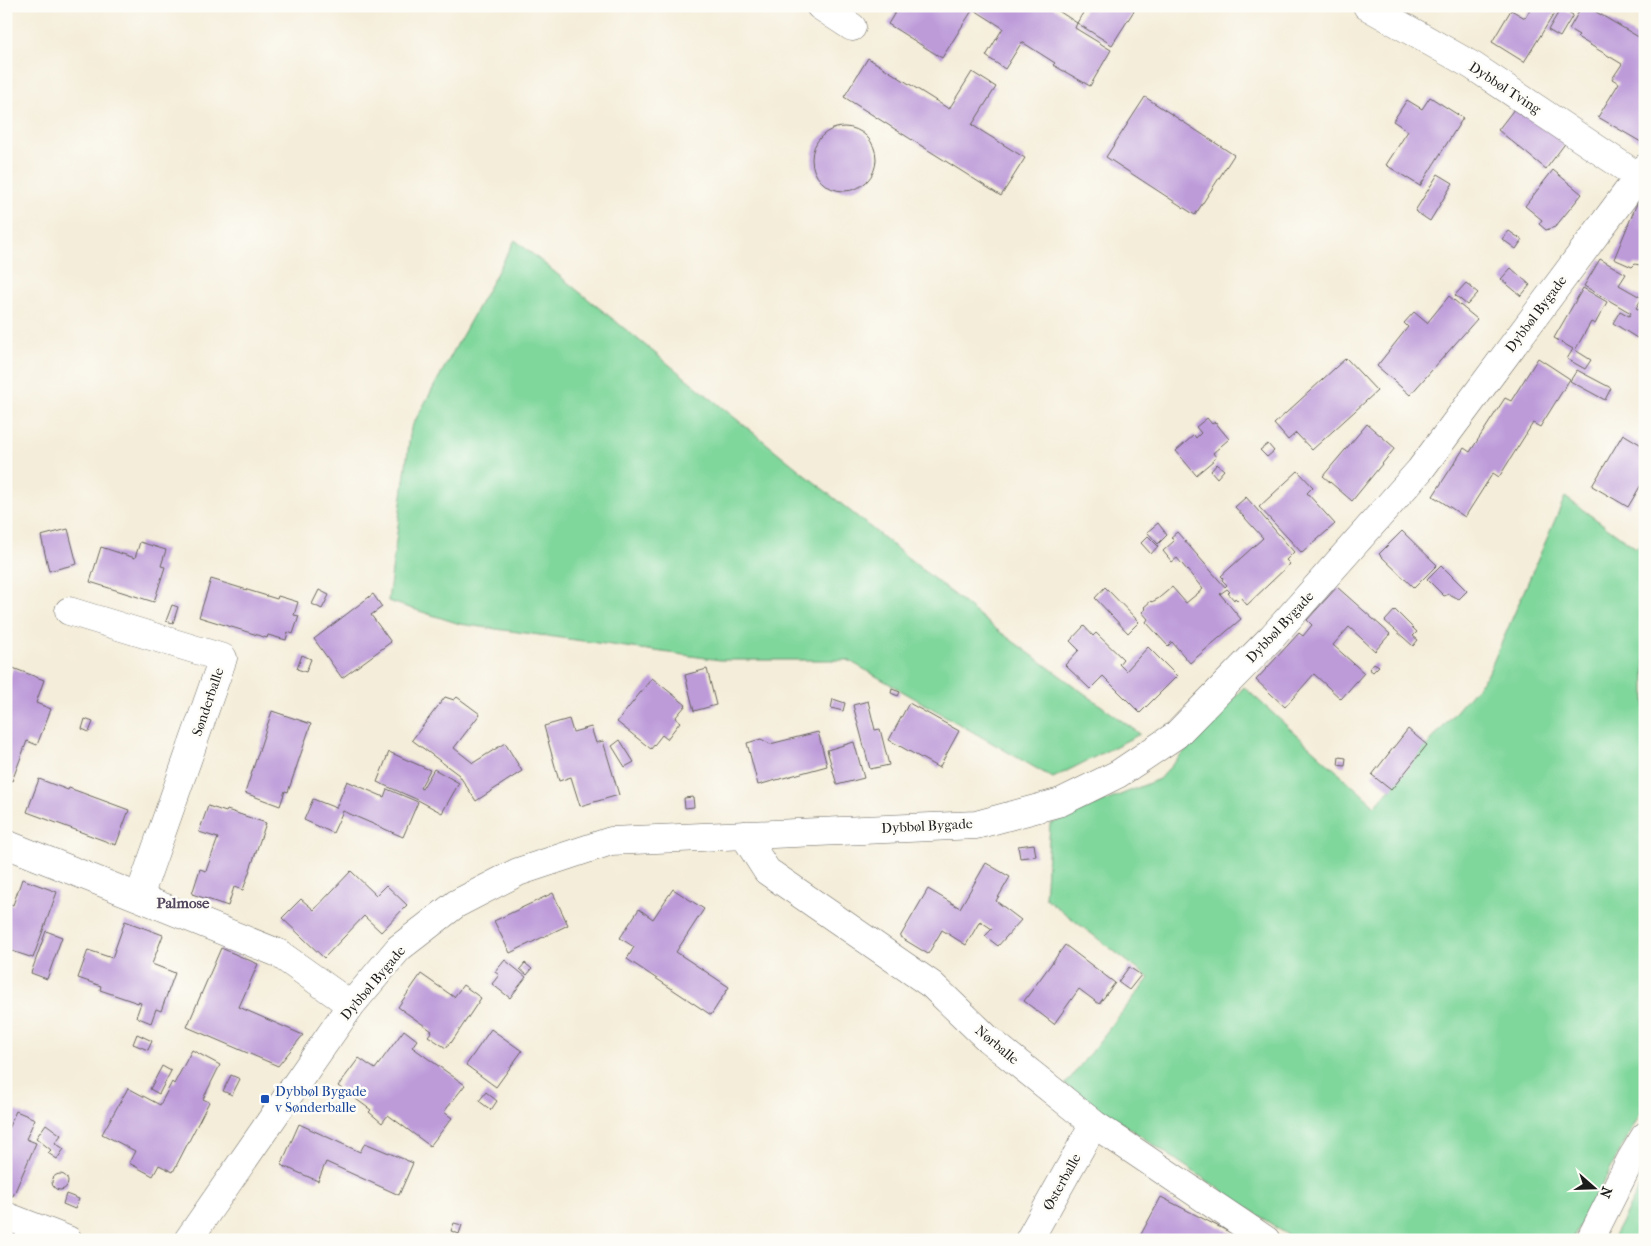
<svg xmlns="http://www.w3.org/2000/svg" width="1651" height="1246" viewBox="0 0 1651 1246" font-family="'IM FELL French Canon',serif">
  <rect width="100%" height="100%" fill="#fdfcf7"/>
  <filter id="ink" filterUnits="userSpaceOnUse"><feTurbulence type="fractalNoise" baseFrequency=".02" numOctaves="2"/><feDisplacementMap in="SourceGraphic" scale="10" xChannelSelector="R" yChannelSelector="G"/><feConvolveMatrix kernelMatrix="1 2 1 2 8 2 1 2 1" color-interpolation-filters="sRGB"/></filter>
  <filter id="wash" filterUnits="userSpaceOnUse"><feTurbulence type="fractalNoise" baseFrequency=".0096" numOctaves="4" result="noise"/><feDisplacementMap in="SourceGraphic" scale="20" xChannelSelector="R" yChannelSelector="G"/><feGaussianBlur stdDeviation="1.12" result="paint"/><feColorMatrix in="noise" values="0 0 0 0 0 0 0 0 0 0 0 0 0 0 0 0 0 1.4 0 .05"/><feComposite in="paint" operator="in"/></filter>
  <g filter="url(#wash)">
    <rect width="100%" height="100%" fill="#f4edd9"/>
    <path fill="#80d79c" stroke="#4e7a5c" d="M515 240 996 629 1140 734 1053 778 848 660H720L460 624 388 601 411 428Z
      M1565 497 1636 548 1645 538V1105L1572 1240H1295L1065 1085 1149 978 1045 898 1050 824 1159 779 1244 687 1375 806 1488 674Z
      M1645 1178V1240H1612Z"/>
    <g id="blocks">
      <path fill="#bd9bd9" d="M899 6H1051L1077 23 1087 6H1137L1112 45 1077 23 1075 28 1111 50 1090 86 1053 65 1055 63 1022 42 1005 69 986 56 1003 28 973 9 942 58 888 24Z
        M1532 6H1553L1557 9 1524 62 1492 42 1511 10 1525 18Z
        M1582 6H1586L1642 39 1641 42 1645 44V135L1641 142 1598 117 1619 83 1612 79 1622 64 1577 37 1579 35 1569 29Z
        M1561 8 1573 15 1560 37 1548 30Z
        M868 58 949 109 972 72 996 87 972 125 1025 158 1001 196 844 97Z
        M1145 97 1234 155 1195 215 1106 157Z
        M1430 97 1463 118 1420 186 1386 165 1408 131 1393 121 1407 100 1422 109Z
        M1518 104 1567 141 1546 169 1498 130Z
        M812 159a32 32 0 1 1 64 0a32 32 0 1 1-64 0Z
        M1553 170 1582 194 1555 227 1546 230 1539 224 1542 220 1525 206Z
        M1438 174 1453 183 1430 221 1415 211Z
        M1638 201 1645 204V266L1635 264 1632 267 1614 259Z
        M1509 231 1522 240 1516 249 1502 239Z
        M1600 259 1626 274 1619 285 1642 298 1636 308 1645 313V325L1637 338 1613 323 1620 311 1629 316 1631 313 1584 286Z
        M1511 268 1530 285 1521 296 1501 279Z
        M1466 283 1478 293 1467 305 1455 295Z
        M1583 288 1607 302 1595 324 1591 322 1575 350 1591 360 1585 369 1567 359 1573 349 1554 338Z
        M1449 296 1477 319 1410 395 1377 366 1408 327 1404 323 1414 312 1427 323Z
        M1346 358 1377 391 1312 450 1296 433 1288 440 1274 424Z
        M1538 358 1570 379 1540 427 1533 423 1499 477 1493 473 1465 517 1433 496 1464 448 1470 452 1505 398 1511 401Z
        M1577 370 1611 388 1605 400 1570 381Z
        M1207 418 1212 424 1215 422 1229 439 1213 453 1216 457 1214 460 1196 475 1176 451 1194 435 1196 438 1201 433 1196 427Z
        M1367 424 1395 448 1352 501 1323 476Z
        M1623 434 1645 447V478L1628 507 1592 486Z
        M1268 444 1274 451 1267 457 1260 450Z
        M1217 464 1224 470 1217 478 1211 471Z
        M1298 471 1313 487 1307 493 1335 524 1302 553 1259 507Z
        M1246 497 1294 552 1286 560 1290 564 1247 605 1240 597 1237 600 1235 598 1234 600 1228 593 1230 592 1227 589 1220 594 1241 619 1190 663 1172 642 1168 646 1146 622 1148 619 1142 612 1146 609 1144 607 1151 601 1152 602 1159 598 1172 587 1186 603 1203 589 1177 558 1172 562 1163 551 1174 541 1171 537 1177 532 1225 587 1227 585 1222 580 1223 578 1221 576 1263 538 1235 507Z
        M1158 523 1167 535 1158 544 1147 532Z
        M68 529 77 564 49 571 41 536Z
        M1402 531 1437 565 1414 588 1379 554Z
        M1148 536 1158 546 1151 554 1141 543Z
        M140 542 166 550 161 566 165 567 154 602 90 582 101 547 135 558Z
        M1441 565 1467 591 1459 599 1449 594 1444 596 1427 579Z
        M211 579 277 599 278 596 298 602 294 615 299 616 293 634 288 632 286 640 268 635 267 638 199 617Z
        M1105 587 1139 622 1128 633 1095 598Z
        M1337 587 1390 634 1375 651 1349 627 1333 645 1364 673 1341 699 1314 674 1285 707 1256 680 1299 633 1303 636 1312 625 1307 620Z
        M319 590 329 595 322 609 312 604Z
        M373 594 382 607 371 615 391 642 342 678 314 639Z
        M172 605 178 607 173 623 166 621Z
        M1395 610 1417 632 1413 636 1418 640 1413 646 1385 621Z
        M1084 626 1093 636 1096 633 1123 659 1119 664 1126 671 1148 647 1177 676 1140 713 1103 676 1090 689 1065 665 1079 650 1070 641Z
        M302 655 311 659 306 672 297 669Z
        M1374 663 1379 666 1373 672 1369 669Z
        M13 668 44 680 36 703 51 709 37 745 27 741 12 781 6 779V685Z
        M707 669 716 705 694 711 685 675Z
        M652 678 686 705 675 718 680 722 667 739 662 735 651 749 617 722Z
        M892 689 900 692 898 696 891 693Z
        M445 697 454 700 457 697 480 714 454 748 473 763 505 743 522 771 476 801 459 775 412 740Z
        M833 699 845 703 843 711 831 708Z
        M868 701 875 730 880 729 889 765 870 769 853 705Z
        M909 703 959 731 939 768 889 740Z
        M272 711 311 724 288 792 285 791 280 806 245 793Z
        M85 719 93 722 89 732 82 729Z
        M569 719 573 732 591 727 596 743 603 741 619 795 580 806 571 777 559 781 544 726Z
        M1408 729 1427 745 1391 790 1372 775Z
        M818 732 827 766 758 785 747 743 761 739 770 744Z
        M620 740 634 762 625 767 612 746Z
        M854 742 864 778 837 785 827 750Z
        M389 752 430 770 420 788 422 789 434 769 459 783 442 813 416 799 377 782Z
        M1339 757 1346 758 1345 766 1338 765Z
        M39 779 68 790 69 788 129 810 116 845 27 812Z
        M347 781 384 797 387 789 418 802 403 837 343 811 333 833 304 820 313 799 336 808Z
        M693 797 694 807 685 808 684 798Z
        M208 806 226 812 227 810 266 823 243 890 234 887 228 906 192 894 200 869 206 871 218 838 199 832Z
        M1034 844 1036 856 1020 858 1018 846Z
        M986 863 1010 877 996 901 1021 920 998 946 985 936 992 929 980 921 966 945 942 930 928 954 900 937 928 889 960 908Z
        M351 871 376 895 386 885 407 905 381 932 364 916 324 958 282 918 301 899 314 910Z
        M22 879 57 892 33 958 6 949V902L13 905Z
        M673 889 704 909 676 952 729 987 711 1015 627 959 634 947 620 938 639 909 653 919Z
        M553 893 568 925 510 953 494 921Z
        M125 921 163 935 152 964 175 973 161 1011 156 1009 151 1023 136 1017 141 1003 138 1002V1003L100 990 101 986 78 978 88 950 112 958Z
        M46 931 62 937 47 979 31 973Z
        M1065 945 1115 983 1099 1004 1079 989 1054 1024 1024 1001Z
        M221 948 258 964 239 1007 303 1035 278 1066 187 1027Z
        M505 960 526 977 510 998 492 984 499 975 495 972Z
        M525 963 532 969 527 975 520 969Z
        M1129 967 1141 975 1129 990 1118 982Z
        M421 974 454 997 463 985 481 998 451 1043 450 1042 446 1048 428 1036 432 1031 398 1007Z
        M491 1029 522 1051 496 1087 466 1065Z
        M404 1030 417 1040 412 1047 465 1085 444 1112 452 1118 430 1146 388 1115 382 1123 369 1112 371 1110 338 1086 359 1058 375 1069Z
        M137 1034 152 1041 148 1050 133 1044Z
        M192 1050 220 1065 203 1099 209 1102 173 1172 159 1165 153 1176 129 1163 135 1151 102 1134 128 1088 160 1105 172 1082 174 1084Z
        M162 1066 171 1071 159 1094 150 1089Z
        M231 1075 240 1079 232 1095 223 1091Z
        M486 1092 497 1101 491 1110 479 1101Z
        M16 1111 35 1119 26 1139 36 1143 13 1196 6 1194V1133Z
        M46 1124 61 1135 55 1143 64 1149 57 1159 48 1153 51 1150 36 1138Z
        M299 1124 360 1152 365 1143 413 1163 399 1195 326 1162 318 1181 281 1165Z
        M52 1182a8 8 0 1 1 16 0a8 8 0 1 1-16 0Z
        M66 1194 79 1199 75 1209 63 1204Z
        M1161 1197 1231 1233 1240 1240H1138Z
        M454 1223 462 1225 459 1234 451 1231Z"/>
    </g>
  </g>
  <g filter="url(#ink)">
    <use href="#blocks" fill-opacity="0" stroke="#68655e" stroke-width="1"/>
    <g fill="none" stroke-linecap="round" stroke-linejoin="round">
      <g stroke="#68655e" stroke-width="29">
        <path id="minor" d="M820 6 852 27
          M1367 6 1473 66 1645 181
          M69 611 223 658 139 897
          M744 835 767 871 932 985 988 1039 1094 1124 1266 1240
          M6 844 278 953 351 1005
          M6 1216 68 1240
          M188 1240 351 1005 399 948 456 904 518 872 611 841 976 825 1061 802 1118 774 1176 735 1272 637 1420 470 1645 168
          M1029 1240 1094 1124
          M1590 1240 1631 1159 1645 1136"/>
      </g>
      <use href="#minor" stroke="#fff" stroke-width="28"/>
    </g>
  </g>
  <rect fill="#1a4fb4" stroke="#fdfcf7" stroke-width="2" x="260" y="1094" width="10" height="10" rx="2.5"/>
  <g text-anchor="middle" dominant-baseline="central" stroke-width="5" stroke-linejoin="round" paint-order="stroke">
    <g font-size="14" fill="#1c1c1c" stroke="#fdfcf7">
      <text transform="translate(1505 88) rotate(33)">Dybbøl Tving</text>
      <text transform="translate(1536 314) rotate(-53)">Dybbøl Bygade</text>
      <text transform="translate(1280 627) rotate(-47)">Dybbøl Bygade</text>
      <text transform="translate(208 702) rotate(-71)">Sønderballe</text>
      <text transform="translate(927 826) rotate(-3)">Dybbøl Bygade</text>
      <text transform="translate(373 983) rotate(-50)">Dybbøl Bygade</text>
      <text transform="translate(997 1045) rotate(40)">Nørballe</text>
      <text transform="translate(1062 1182) rotate(-61)">Østerballe</text>
    </g>
    <g font-size="14" fill="#164399" stroke="#fdfcf7" text-anchor="start">
      <text x="275" y="1091">Dybbøl Bygade<tspan x="275" dy="16">v Sønderballe</tspan></text>
    </g>
    <g font-size="15" font-weight="bold" fill="#54485e" stroke="#fdfcf7">
      <text x="183" y="903">Palmose</text>
    </g>
  </g>
  <rect width="1651" height="1246" fill="none" stroke="#fdfcf7" stroke-width="25"/>
  <g transform="translate(1594 1188) rotate(110)" stroke="#fdfcf7" stroke-width="4" paint-order="stroke">
  <path d="M0-4L9 19L0 12L-9 19Z" fill="#1c1c1c"/>
  <text y="-8" font-size="14" font-weight="bold" text-anchor="middle" fill="#1c1c1c">N</text>
  </g>
</svg>
